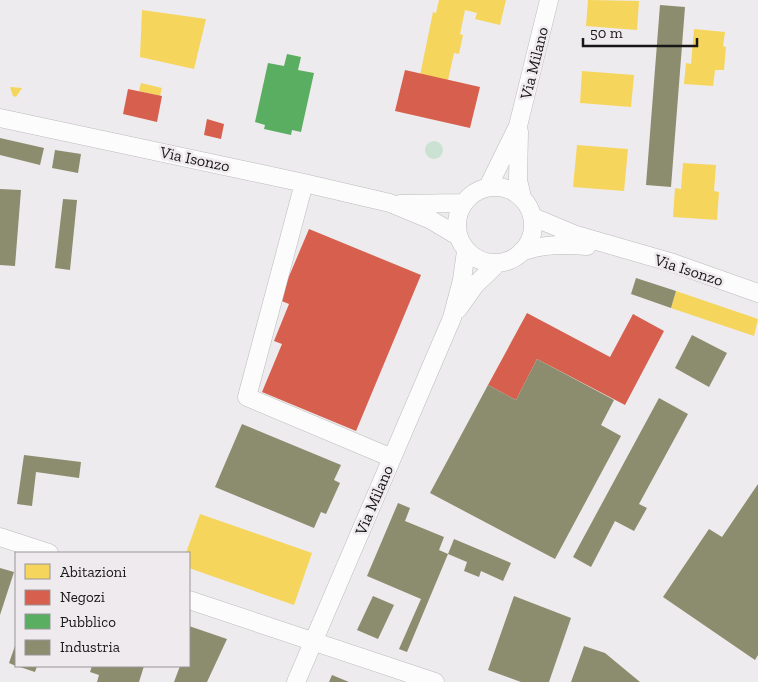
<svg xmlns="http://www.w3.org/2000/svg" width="758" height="682" viewBox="0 0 758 682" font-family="'Zilla Slab',serif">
  <rect width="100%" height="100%" fill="#edebed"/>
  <path fill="#cbe2d3" d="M425 150a9 9 0 1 1 18 0a9 9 0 1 1-18 0Z"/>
  <path fill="#f6d55c" d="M439 0H506L500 25 475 19 477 13 465 10 460 34 463 35 459 54 454 53 448 80 465 84 460 105 416 95 433 12 436 13Z
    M588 0 639 1 637 30 586 26Z
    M142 10 206 19 194 69 140 57Z
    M694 29 725 32 723 46 726 47 724 70H715L713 86 684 84 686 63 691 64Z
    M582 71 634 75 631 107 580 103Z
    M141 83 162 88 160 96 139 91Z
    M10 87 22 88 16 97 13 96Z
    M577 145 628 149 624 191 573 187Z
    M683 163 716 165 714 191 719 192 717 220 673 217 675 188 681 189Z
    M676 291 758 319 754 336 671 308Z
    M200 514 312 553 294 605 189 568V553H186Z"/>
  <path fill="#d6604d" d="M405 70 480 87 470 128 395 111Z
    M128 89 162 96 157 122 123 114Z
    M207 119 224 124 221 139 204 135Z
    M309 229 421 275 356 431 262 392 282 344 274 341 289 304 279 300Z
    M527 313 610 357 633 314 664 331 625 405 537 359 516 400 488 385Z"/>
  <path fill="#5aae61" d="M287 54 301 57 298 70 314 73 301 132 292 130 291 135 264 129 265 125 255 122 268 63 284 66Z"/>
  <path fill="#8c8c6e" d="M660 5 685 7 671 187 646 185Z
    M0 138 44 148 40 165 0 155Z
    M55 150 81 154 78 173 52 168Z
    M0 189 21 190 15 266 0 265Z
    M63 199 77 200 70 270 55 268Z
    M636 278 676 291 671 308 631 294Z
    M692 335 727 353 709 387 675 368Z
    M537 359 614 400 601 425 621 436 555 559 430 493 488 385 516 400Z
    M659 398 688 414 639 504 647 508 634 531 615 521 591 567 573 557Z
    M242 424 341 465 334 480 340 483 326 514 321 512 314 528 215 487Z
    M24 455 81 462 79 478 36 472 32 506 17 504Z
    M758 484V655L755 660 663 597 709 529 722 537Z
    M398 503 410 508 405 521 444 537 439 550 448 554 407 652 399 649 421 599 367 576Z
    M454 539 511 563 503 581 481 571 479 577 464 571 467 562 448 554Z
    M0 568 14 572 0 615Z
    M373 596 394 605 378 639 357 630Z
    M514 596 571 618 549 682H521L488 670Z
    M189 626 227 639 207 682H174L180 666H189Z
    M16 643V666L9 663Z
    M584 646 605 653 640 682H571Z
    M17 666H37L35 672Z
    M92 666H144L139 682H97L99 675 90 672Z
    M332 675 349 682H329Z"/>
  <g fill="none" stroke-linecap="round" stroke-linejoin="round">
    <g stroke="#bcbbbc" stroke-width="19">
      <path id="minor" d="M0 118 304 183 390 203 431 220 458 236
        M519 132 518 180 522 197
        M304 183 247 397 392 458
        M457 225a38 38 0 1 1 76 0a38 38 0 1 1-76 0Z
        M488 187 518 126 549 0
        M400 204 463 203
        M533 217 576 235 673 263 758 293
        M521 252C543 244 564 244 587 246
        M458 309 475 285 498 263
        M0 537 49 553
        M189 600 435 682
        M296 682 452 318 462 280 466 251"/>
    </g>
    <use href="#minor" stroke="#fcfcfc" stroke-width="18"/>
  </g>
  <g text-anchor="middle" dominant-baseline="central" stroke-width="5" stroke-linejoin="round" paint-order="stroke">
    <g font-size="16" fill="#181718" stroke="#eeeaee">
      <text transform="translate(534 63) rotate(-76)">Via Milano</text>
      <text transform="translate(195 159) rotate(12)">Via Isonzo</text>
      <text transform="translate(689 270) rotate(18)">Via Isonzo</text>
      <text transform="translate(374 500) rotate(-67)">Via Milano</text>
    </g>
  </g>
  <rect x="15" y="552" width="175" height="115" fill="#eeeaee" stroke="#989698"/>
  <rect x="25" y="564" width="25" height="15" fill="#f6d55c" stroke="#989698"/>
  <text x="60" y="577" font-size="15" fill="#181718">Abitazioni</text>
  <rect x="25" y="590" width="25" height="15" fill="#d6604d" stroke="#989698"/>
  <text x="60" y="602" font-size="15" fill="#181718">Negozi</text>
  <rect x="25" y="614" width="25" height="15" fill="#5aae61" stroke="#989698"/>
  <text x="60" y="627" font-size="15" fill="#181718">Pubblico</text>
  <rect x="25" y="640" width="25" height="15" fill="#8c8c6e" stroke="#989698"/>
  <text x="60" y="652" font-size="15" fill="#181718">Industria</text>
  <path d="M583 38v8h114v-8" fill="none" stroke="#181718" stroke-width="2.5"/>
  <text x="590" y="38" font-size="15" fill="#181718" stroke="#eeeaee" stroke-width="4" paint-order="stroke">50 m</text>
</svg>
